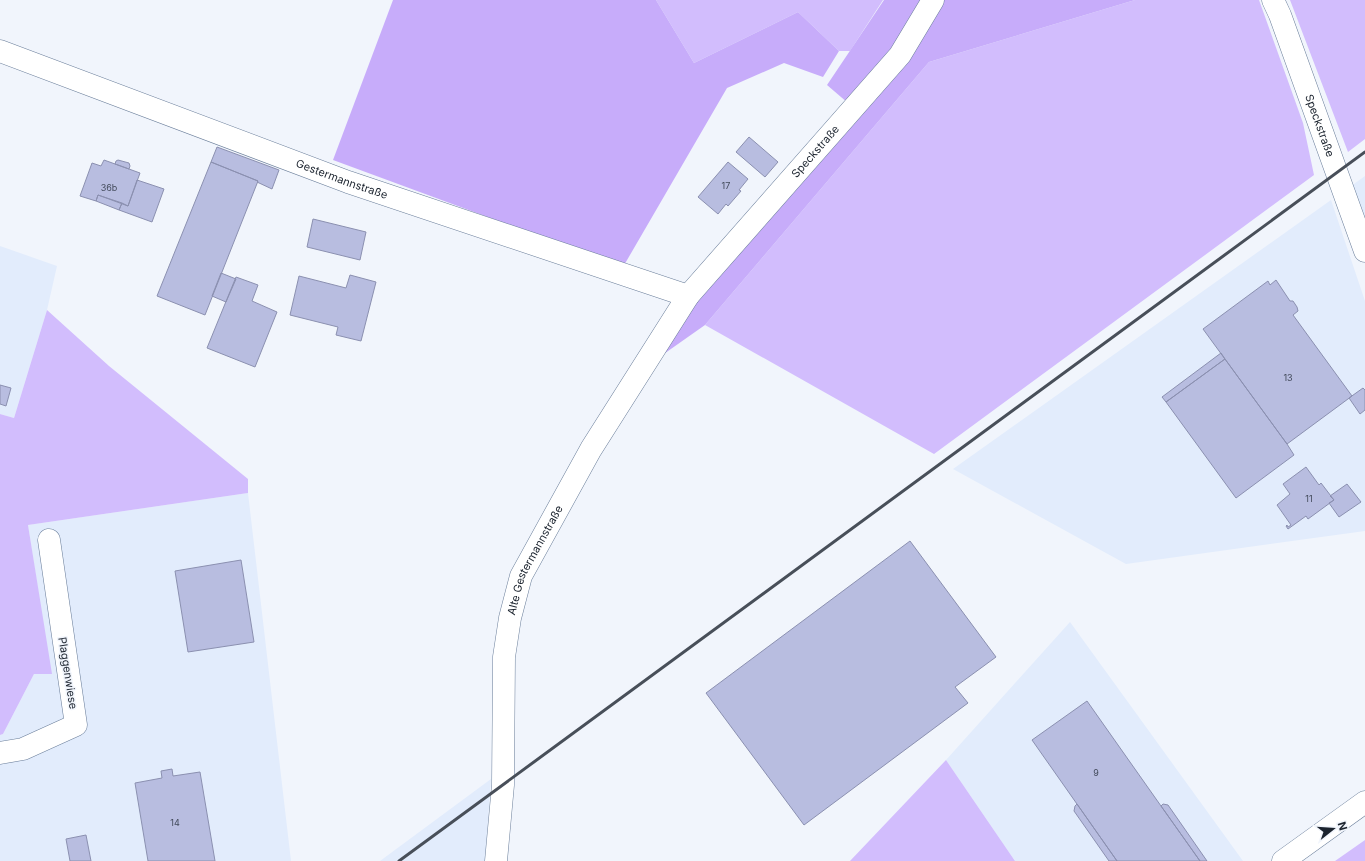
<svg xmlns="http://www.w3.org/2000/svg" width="1365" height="861" viewBox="0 0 1365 861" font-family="Inter,sans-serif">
  <rect width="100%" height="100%" fill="#f1f5fc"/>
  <path fill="#e2ecfc" d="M1365 176V225L1351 186Z
    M1331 200 1365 301V531L1126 564 953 469Z
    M0 246 57 266 47 310 14 418 0 414Z
    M248 493 291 861H0V735L3 734 34 674H51L28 525Z
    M1070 622 1243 861H1015L946 760Z
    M491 779 485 861H380Z"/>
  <path fill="#d2bdfd" d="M656 0H883L850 51H839L798 12 694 63Z
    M1135 0H1259L1303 123 1314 175 934 454 705 325 929 62Z
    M1290 0H1365V139L1348 152Z
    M47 310 109 366 248 479V493L28 525 52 674H34L3 734 0 735V414L14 418Z
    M946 760 1015 861H850Z
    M1365 840V861H1335Z"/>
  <path fill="#c7acfa" d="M393 0H656L694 63 798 12 839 51 823 77 784 63 727 88 623 267 333 160Z
    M884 0H1135L929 62 705 325 651 363 692 300 862 115 827 85Z"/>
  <path fill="#b8bde0" stroke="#8b90b0" d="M749 137 778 162 765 177 736 152Z
    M217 147 279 170 272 189 257 182 258 181 211 162Z
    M104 160 140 173 128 206 98 195 96 201 80 196 92 163 101 166Z
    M118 160 129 163 130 166 129 169 115 164 116 161Z
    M211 162 258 181 205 315 157 296Z
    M728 162 748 179 739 190 741 191 728 206 726 204 718 214 698 197Z
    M137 180 164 189 152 222 119 210 122 203 128 206Z
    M98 195 122 203 119 210 96 201Z
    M313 219 366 232 360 260 307 247Z
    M221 273 236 279 226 302 212 296Z
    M350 275 376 282 361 341 336 335 338 327 290 315 299 276 346 288Z
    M236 277 258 285 252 301 277 312 255 367 207 348Z
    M1276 280 1290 301H1293L1297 307 1298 311 1293 315 1352 396 1287 444 1203 329 1268 281 1270 285Z
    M1221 353 1225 359 1166 402 1162 397Z
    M1225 359 1287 444 1294 455 1236 498 1166 402Z
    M0 385 11 388 6 406 0 404Z
    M1363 388 1365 390V410L1360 414 1349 398Z
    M1306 467 1319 485 1321 483 1334 500 1308 519 1306 516 1288 529 1286 526 1287 525 1288 527 1291 525 1277 505 1290 494 1283 484Z
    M1347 484 1361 502 1339 517 1329 503 1334 500 1330 496Z
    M910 541 996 657 955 687 968 703 804 825 706 693Z
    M241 560 254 642 188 652 175 571Z
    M1087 701 1161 806 1200 861H1117L1032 740Z
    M172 769 173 776 200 772 215 861H148L135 783 162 778 161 771Z
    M1077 804 1117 861H1109L1074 811 1075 806Z
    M1163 804 1168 805 1207 861H1200L1161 806Z
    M86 835 91 861H70L66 839Z"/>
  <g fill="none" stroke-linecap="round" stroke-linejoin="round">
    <g stroke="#6a7e9a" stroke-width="23">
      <g id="minor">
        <path id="s1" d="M1273 0 1280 15 1365 251"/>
        <path id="s2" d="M0 51 348 182 688 296"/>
        <path d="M0 753 23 749 76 725 49 540"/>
        <path id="s3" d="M496 861 503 785 504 657 510 618 521 576 591 449 688 296 900 55 933 0"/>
        <path d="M1283 861 1365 802"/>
      </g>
    </g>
    <use href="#minor" stroke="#fff" stroke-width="22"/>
    <path stroke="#484f59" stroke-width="3" d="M399 861 1365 152"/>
  </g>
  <g text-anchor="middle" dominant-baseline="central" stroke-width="3" stroke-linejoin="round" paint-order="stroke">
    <g font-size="9" fill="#424a5a">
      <text x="726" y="185">17</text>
      <text x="109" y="187">36b</text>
      <text x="1288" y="377">13</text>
      <text x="1309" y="498">11</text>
      <text x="1096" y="772">9</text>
      <text x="175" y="822">14</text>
    </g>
    <g font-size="11" fill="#1b232e" stroke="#f1f5fc">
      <text stroke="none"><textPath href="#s1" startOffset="134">Speckstraße</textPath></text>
      <text stroke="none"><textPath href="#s3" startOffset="806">Speckstraße</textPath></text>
      <text stroke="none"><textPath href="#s2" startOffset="365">Gestermannstraße</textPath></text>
      <text stroke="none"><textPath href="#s3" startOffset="307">Alte Gestermannstraße</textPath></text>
      <text transform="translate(68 673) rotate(81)">Plaggenwiese</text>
    </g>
  </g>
  <g transform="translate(1333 829) rotate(73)" stroke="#f1f5fc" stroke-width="3" paint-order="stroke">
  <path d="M0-3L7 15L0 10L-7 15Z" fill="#1b232e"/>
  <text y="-6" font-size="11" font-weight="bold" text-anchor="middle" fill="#1b232e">N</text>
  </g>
</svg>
